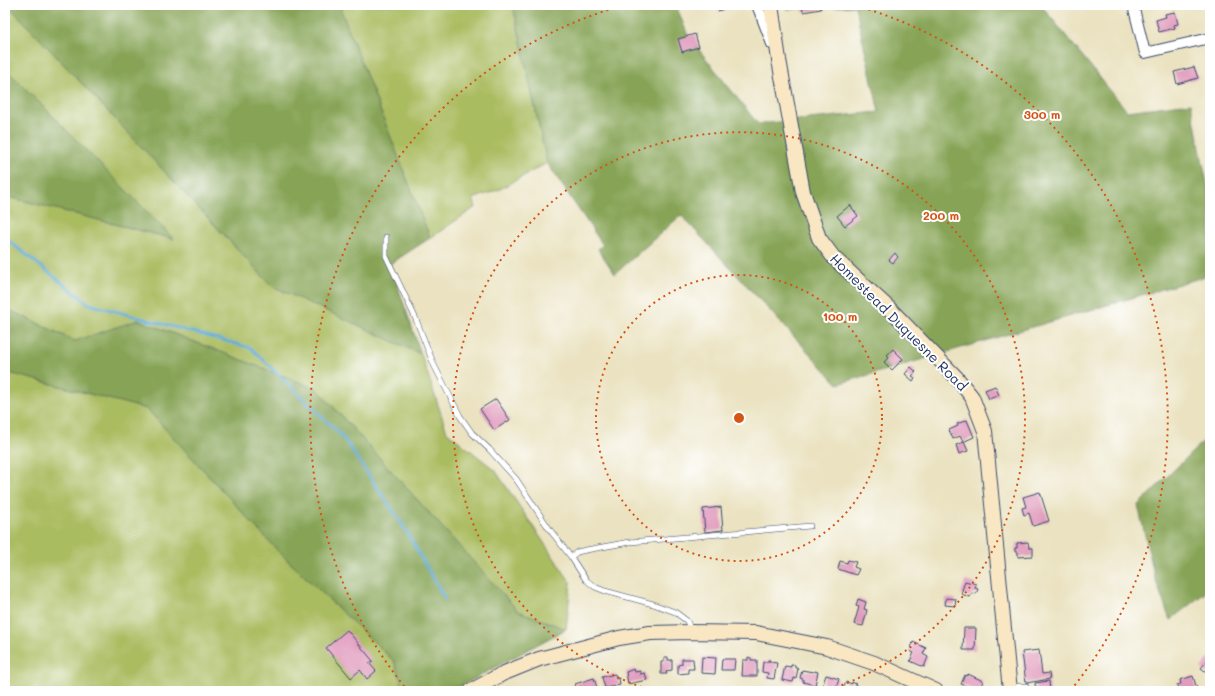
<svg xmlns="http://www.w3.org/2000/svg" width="1215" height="696" viewBox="0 0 1215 696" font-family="Mali,sans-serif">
  <rect width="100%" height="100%" fill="#fff"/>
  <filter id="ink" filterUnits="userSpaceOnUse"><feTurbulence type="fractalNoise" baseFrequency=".025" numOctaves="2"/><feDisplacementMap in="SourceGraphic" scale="8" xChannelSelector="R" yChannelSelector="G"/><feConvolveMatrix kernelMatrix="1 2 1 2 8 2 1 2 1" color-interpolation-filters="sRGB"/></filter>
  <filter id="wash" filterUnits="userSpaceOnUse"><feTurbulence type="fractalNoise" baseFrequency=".012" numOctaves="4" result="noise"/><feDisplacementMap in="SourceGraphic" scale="16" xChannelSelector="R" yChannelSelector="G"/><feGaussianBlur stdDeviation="0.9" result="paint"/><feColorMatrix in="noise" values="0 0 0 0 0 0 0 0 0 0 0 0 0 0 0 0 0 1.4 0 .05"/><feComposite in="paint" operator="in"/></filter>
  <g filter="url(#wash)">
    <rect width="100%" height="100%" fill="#eae2c0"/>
    <path fill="#aabc60" stroke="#62765f" d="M5 5H8L272 286 421 354 447 432 495 470 571 583 566 629 518 611 317 389 138 320 75 341 5 308V196L173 239 5 68Z
      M339 5H513L547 163 500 189 473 199 476 207 430 238Z
      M5 370 10 373 147 409 278 551 394 661 404 691H5Z"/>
    <path fill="#87a456" stroke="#516a5a" d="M8 5H339L430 238 390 264 421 354 272 286Z
      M513 5H676L688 36 758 124 879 112 855 6 786 9V5H1041L1127 111 1191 103 1210 199V275L838 384 681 215 615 274 598 249 603 245 547 163Z
      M5 68 174 239 5 196Z
      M5 308 75 341 138 320 317 389 518 611 566 629 452 691H404L394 661 278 551 147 409 10 373 5 370Z
      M1210 435V589L1170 620 1155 578 1138 505Z"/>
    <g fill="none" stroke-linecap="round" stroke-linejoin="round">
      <path stroke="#59a7d2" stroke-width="3" d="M5 238 89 304 251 348 342 436 402 524 445 599"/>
    </g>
    <g id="blocks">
      <path fill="#e19bbd" d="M717 5H737L718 11Z
        M802 5H820L821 9 803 12Z
        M1175 12 1178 24 1174 25 1175 28 1159 32 1156 20 1166 17 1165 14Z
        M695 34 699 47 682 52 678 39Z
        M1194 67 1198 78 1177 84 1174 72Z
        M850 205 858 216 845 226 837 216Z
        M895 253 898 257 893 263 889 260Z
        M893 349 903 359 892 370 884 362 889 357 887 355Z
        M911 367 916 372 912 376 915 378 913 381 905 374Z
        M995 386 999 395 989 399 985 390Z
        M496 399 510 420 494 430 480 409Z
        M967 420 974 437 963 442 960 436 953 439 949 430 958 426 957 424Z
        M964 442 968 451 959 454 956 445Z
        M1040 492 1049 521 1033 526 1029 513 1024 515 1022 508 1026 507 1023 497Z
        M721 507 723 530 705 532 703 509Z
        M1028 542 1029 548H1033V556L1018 557V552H1015V548H1017V543Z
        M848 560 856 562 854 567 859 569 856 575 838 569 840 561 847 563Z
        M965 581 976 584 975 588 978 589 976 594 972 593 970 597 961 594Z
        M946 598 956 599 955 606 945 605Z
        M858 599 866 602 864 609 867 610 863 626 854 624 859 607 856 606Z
        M964 628H976L975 650H963Z
        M347 630 373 661 369 663 376 671 367 679 360 670 351 678 326 648Z
        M913 642 926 648 923 654 928 657 924 667 910 661 914 653 910 651Z
        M1039 650 1042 674 1049 673 1050 679 1026 683 1022 652Z
        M664 657H668V660H672V670L666 671 667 674H661V662H664Z
        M702 657 716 658 715 674 701 673Z
        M748 657 751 658V660H757V676H742L743 660H748Z
        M1210 657V675L1201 668Z
        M682 659H693L694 669H688V673L678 674V665L682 664Z
        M722 659H735L734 670H721Z
        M768 660H770V662L777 663 774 679 767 678 768 673 762 672 763 662H768Z
        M791 665H795V668H798L796 679 794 678 793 682 782 680 785 666 791 667Z
        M634 669 635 672 640 671V674L645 673 647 680 628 684 626 672Z
        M802 670 813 672 814 671 818 672 815 685 803 682V679L800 678Z
        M615 674 616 679 619 678 620 685 605 688 602 677Z
        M968 674 983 681 979 691H976L961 684 965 675 967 676Z
        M826 675 839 679 835 691 821 690Z
        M1193 676 1197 689 1187 691 1186 689H1184V691H1179L1177 685 1181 684 1180 680Z
        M594 678 598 691H577L575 684Z
        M1049 681 1050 691H1036L1035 683Z
        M846 682 852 684V682L856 684 855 685 860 687 858 691H842Z"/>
    </g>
  </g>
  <g filter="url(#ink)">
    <use href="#blocks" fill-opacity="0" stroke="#3a4a6d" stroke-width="1"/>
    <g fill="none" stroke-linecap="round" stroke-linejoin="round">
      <g stroke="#3a4a6d" stroke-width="6">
        <path id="lane" d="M386 237V256L415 317 434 365 460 416 472 433 489 449 516 479 550 530 571 557 586 580 595 587 605 591 653 604 675 612 687 621 691 631
          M571 557 577 552 586 550 630 542 810 526
          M1010 687 1026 686 1027 691"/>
      </g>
      <g stroke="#3a4a6d" stroke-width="12">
        <path id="street" d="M757 5 772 44
          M1133 5 1145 53 1210 38"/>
      </g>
      <g stroke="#3a4a6d" stroke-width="16">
        <path id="secondary" d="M771 5 779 60 803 192 819 238 834 258 893 312 956 377 972 397 985 431 1010 691
          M471 691 502 674 539 659 619 638 650 633 691 632 756 633 827 647 874 663 936 691"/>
      </g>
      <use href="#lane" stroke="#fff" stroke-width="5"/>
      <use href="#street" stroke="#fff" stroke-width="10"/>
      <use href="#secondary" stroke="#f9e7c3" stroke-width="14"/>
    </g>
  </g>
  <g fill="none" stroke="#d45514" stroke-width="2" stroke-dasharray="2 4">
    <circle cx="739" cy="418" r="143"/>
    <path d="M653 691A286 286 0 1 1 825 691"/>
    <path d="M408 691A429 429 0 0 1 621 6M857 6A429 429 0 0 1 1070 691"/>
  </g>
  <g text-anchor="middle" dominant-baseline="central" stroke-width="4" stroke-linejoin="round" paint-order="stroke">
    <g font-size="14" fill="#1b2f5e" stroke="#fff">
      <text transform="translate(899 322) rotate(45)">Homestead Duquesne Road</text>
    </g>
  </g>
  <circle cx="739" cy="418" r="6" fill="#d45514" stroke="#fff" stroke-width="2"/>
  <g font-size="12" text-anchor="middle" font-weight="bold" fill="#d45514" stroke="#fff" stroke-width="4" stroke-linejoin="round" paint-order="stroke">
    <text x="1042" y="119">300 m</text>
    <text x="941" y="220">200 m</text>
    <text x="840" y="321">100 m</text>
  </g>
  <rect width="1215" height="696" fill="none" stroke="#fff" stroke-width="20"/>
</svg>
